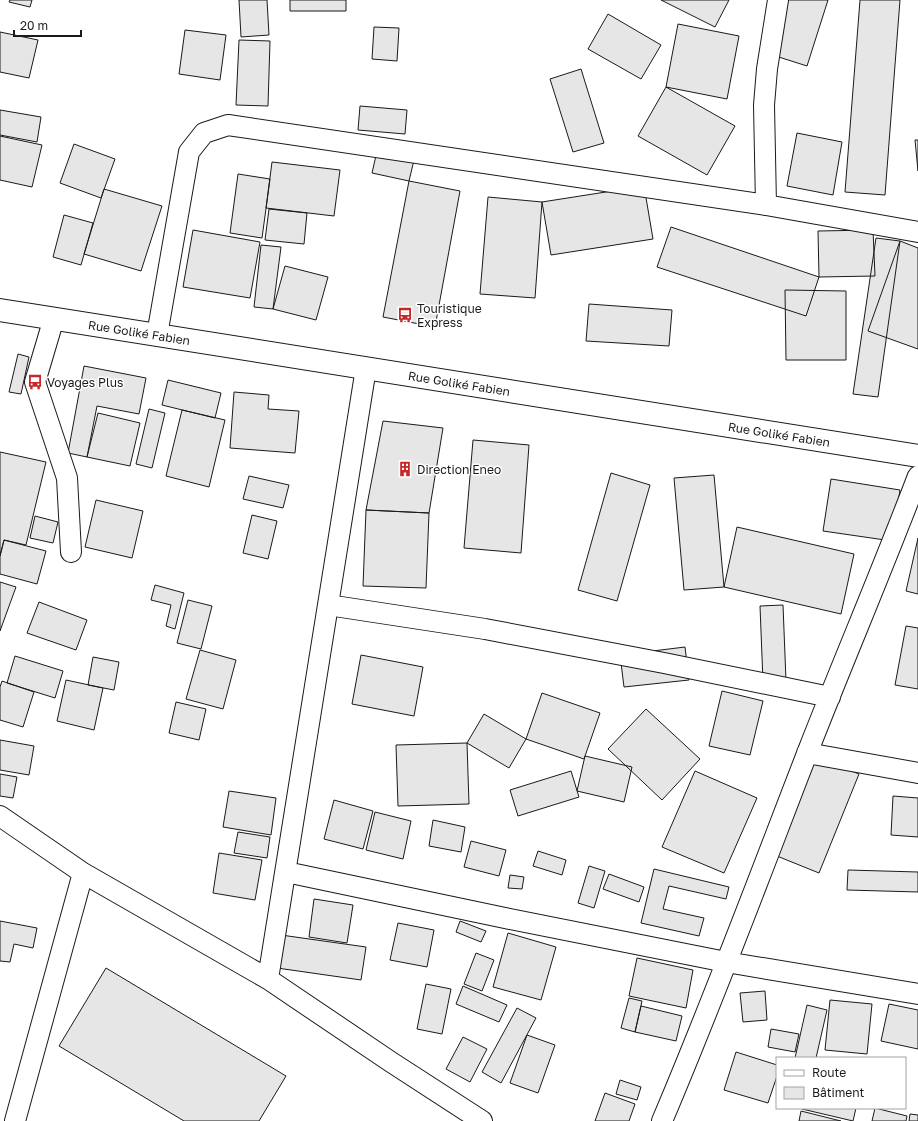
<svg xmlns="http://www.w3.org/2000/svg" width="918" height="1121" viewBox="0 0 918 1121" font-family="'Golos Text',sans-serif">
  <rect width="100%" height="100%" fill="#fff"/>
  <path fill="#e6e6e6" stroke="#1a1a1a" d="M10 0H32L30 7 9 2Z
    M239 0H267L269 35 241 37Z
    M290 0H346V11H290Z
    M661 0H729L715 27Z
    M780 0H828L807 66 763 52Z
    M860 0H900L885 195 845 192Z
    M608 14 661 45 641 79 588 49Z
    M678 24 739 36 727 99 666 87Z
    M374 27 399 28 397 61 372 59Z
    M185 30 226 35 220 80 179 74Z
    M0 32 38 40 29 78 0 72Z
    M239 40 270 41 268 106 236 105Z
    M581 69 604 143 573 152 550 79Z
    M666 87 735 126 707 175 638 136Z
    M360 106 407 110 405 134 358 130Z
    M0 110 41 117 37 142 0 135Z
    M797 133 842 142 833 195 787 186Z
    M0 136 42 145 32 187 0 180Z
    M915 140H918V171Z
    M74 144 115 159 101 198 60 183Z
    M377 151 414 160 409 181 372 173Z
    M272 162 340 170 334 216 266 208Z
    M238 174 270 179 262 238 230 233Z
    M409 181 460 191 435 327 383 317Z
    M644 186 653 239 551 255 542 202Z
    M104 189 162 206 141 271 84 254Z
    M488 197 542 202 535 298 480 294Z
    M269 209 307 213 304 244 265 240Z
    M64 215 93 223 81 265 53 257Z
    M671 227 819 277 806 316 657 267Z
    M193 230 260 242 250 298 183 287Z
    M873 230 875 276 819 277 818 231Z
    M876 238 900 241 878 397 853 394Z
    M900 241 918 248V349L868 331Z
    M261 245 281 247 273 309 254 307Z
    M285 266 328 277 316 320 273 309Z
    M785 290 846 291V360H786Z
    M589 304 672 310 669 346 586 341Z
    M18 354 29 357 21 394 9 392Z
    M84 366 146 378 139 414 97 406 87 457 68 453Z
    M168 380 221 393 215 418 162 405Z
    M234 392 269 395 268 409 299 411 295 453 230 448Z
    M149 409 165 413 152 468 136 464Z
    M182 410 225 420 209 487 166 476Z
    M98 413 140 423 130 466 87 457Z
    M383 421 443 428 429 513 366 510Z
    M473 440 529 445 521 553 464 548Z
    M0 452 46 462 26 545 4 540 0 556Z
    M611 473 650 485 617 601 578 590Z
    M714 475 724 587 684 590 674 478Z
    M249 476 289 485 283 508 243 499Z
    M831 479 900 490 892 541 823 531Z
    M96 500 143 511 132 558 85 547Z
    M366 510 429 513 426 588 363 586Z
    M252 515 277 521 268 559 243 553Z
    M35 516 58 522 53 543 30 538Z
    M737 527 854 554 841 614 724 587Z
    M918 538V594L906 591Z
    M4 540 46 551 37 584 0 574V556Z
    M0 582 16 587 0 631Z
    M155 585 184 593 175 629 166 626 171 605 151 600Z
    M188 600 212 606 201 649 177 643Z
    M39 602 87 620 76 650 27 633Z
    M783 605 786 681 763 682 760 606Z
    M906 626 918 628V689L895 685Z
    M685 647 689 680 624 687 620 655Z
    M200 650 236 660 223 709 186 699Z
    M361 655 423 667 414 716 352 704Z
    M15 656 63 671 55 698 7 683Z
    M93 657 119 662 114 690 88 685Z
    M66 680 103 688 94 730 57 721Z
    M2 681 34 692 23 727 0 720V687Z
    M722 691 763 701 750 755 709 746Z
    M542 693 600 713 584 759 526 739Z
    M176 702 206 709 199 740 169 733Z
    M646 709 700 759 662 800 608 749Z
    M484 714 526 739 509 768 467 743Z
    M0 740 34 746 29 775 0 770Z
    M467 743 469 804 398 806 396 745Z
    M807 753 859 774 819 873 767 852Z
    M585 756 632 767 624 802 577 791Z
    M571 771 579 797 518 816 510 790Z
    M695 771 757 798 724 873 662 847Z
    M0 774 17 777 13 798 0 796Z
    M229 791 276 798 271 835 223 827Z
    M893 796 918 798V837L891 835Z
    M334 800 373 811 363 849 324 839Z
    M375 812 411 821 403 859 366 850Z
    M433 820 465 827 461 852 429 846Z
    M238 832 270 837 267 858 234 853Z
    M471 841 506 850 499 876 464 867Z
    M538 851 566 860 562 875 533 866Z
    M219 853 262 860 255 900 213 893Z
    M589 866 605 871 594 908 578 903Z
    M654 869 729 887 726 899 669 886 663 909 704 918 699 936 641 923Z
    M848 870 918 872V892L847 890Z
    M609 874 644 887 639 902 603 889Z
    M510 875 524 877 522 889 508 888Z
    M314 899 353 905 347 943 309 937Z
    M0 921 37 928 33 948 14 944 10 962 0 961Z
    M460 921 486 931 481 942 456 932Z
    M398 923 434 930 427 967 390 960Z
    M508 933 556 947 541 1000 493 987Z
    M281 935 366 947 361 980 277 968Z
    M476 953 494 960 482 991 464 984Z
    M637 958 693 970 686 1008 629 996Z
    M106 968 286 1076 259 1121H184L59 1046Z
    M426 984 451 989 442 1034 417 1029Z
    M463 986 507 1005 499 1022 456 1004Z
    M765 991 767 1020 743 1022 740 993Z
    M629 998 642 1001 635 1032 621 1028Z
    M830 1000 872 1004 867 1054 825 1050Z
    M889 1004 918 1010V1049L881 1041Z
    M807 1005 827 1010 816 1058H795Z
    M641 1006 682 1016 676 1041 635 1032Z
    M517 1008 536 1018 501 1083 482 1072Z
    M771 1029 799 1034 795 1052 768 1047Z
    M527 1035 555 1045 538 1093 510 1083Z
    M463 1037 487 1049 470 1082 446 1069Z
    M736 1052 777 1065V1076L768 1103 724 1090Z
    M620 1080 641 1087 637 1100 616 1094Z
    M605 1093 635 1104 629 1121H595Z
    M802 1108H856L853 1121 802 1109Z
    M875 1108 907 1116 906 1121H872Z
    M801 1111 841 1121H799Z
    M910 1114 918 1115V1121H909Z"/>
  <g fill="none" stroke-linecap="round" stroke-linejoin="round">
    <g stroke="#1a1a1a" stroke-width="22">
      <path id="minor" d="M766 205 764 105 767 69 778 0
        M54 318 35 382 67 478 71 552
        M157 335 189 152 204 133 228 125 766 205 918 232
        M328 605 485 629 664 663 830 697
        M807 753 918 773
        M0 816 83 873 268 979 391 1062 482 1121
        M286 872 505 918 726 962 918 994
        M268 979 366 368
        M15 1121 83 873
        M662 1121C714 999 760 875 808 751 844 659 883 568 918 476"/>
    </g>
    <g stroke="#1a1a1a" stroke-width="24">
      <g id="trunk">
        <path id="s1" d="M0 310 918 456"/>
      </g>
    </g>
    <use href="#minor" stroke="#fff" stroke-width="20"/>
    <use href="#trunk" stroke="#fff" stroke-width="22"/>
  </g>
  <defs>
    <g id="bus-bare" transform="scale(1.2)"><path d="M-5-6H5V4H4V6H2V4H-2V6H-4V4H-5ZM-3.5-4V0h7V-4ZM-3.5 1.2v1.5H-2V1.2ZM2 1.2v1.5H3.5V1.2Z" fill="#c62828" stroke="#fff" stroke-width="2.5" paint-order="stroke"/></g>
    <g id="building-bare" transform="scale(1.2)"><path d="M-4-6H4V6H1V3H-1V6H-4ZM-2.5-4.3h1.7v1.8h-1.7ZM.8-4.3h1.7v1.8H.8ZM-2.5-1h1.7V.8h-1.7ZM.8-1h1.7V.8H.8Z" fill="#c62828" stroke="#fff" stroke-width="2.5" paint-order="stroke"/></g>
  </defs>
  <g fill-rule="evenodd">
    <use href="#bus-bare" x="405" y="315"/>
    <use href="#bus-bare" x="35" y="382"/>
    <use href="#building-bare" x="405" y="469"/>
  </g>
  <g text-anchor="middle" dominant-baseline="central" stroke-width="3" stroke-linejoin="round" paint-order="stroke">
    <g font-size="12" fill="#1a1a1a" stroke="#fff" text-anchor="start">
      <text x="417" y="308">Touristique<tspan x="417" dy="14">Express</tspan></text>
      <text x="47" y="382">Voyages Plus</text>
      <text x="417" y="469">Direction Eneo</text>
    </g>
    <g font-size="12" fill="#1a1a1a" stroke="#fff">
      <text stroke="none"><textPath href="#s1" startOffset="141">Rue Goliké Fabien</textPath></text>
      <text stroke="none"><textPath href="#s1" startOffset="465">Rue Goliké Fabien</textPath></text>
      <text stroke="none"><textPath href="#s1" startOffset="789">Rue Goliké Fabien</textPath></text>
    </g>
  </g>
  <rect x="776" y="1057" width="130" height="52" fill="#ffffff" stroke="#a3a3a3"/>
  <rect x="784" y="1070" width="20" height="6" fill="#ffffff" stroke="#a3a3a3"/>
  <text x="812" y="1077" font-size="12" fill="#1a1a1a">Route</text>
  <rect x="784" y="1087" width="20" height="12" fill="#e6e6e6" stroke="#a3a3a3"/>
  <text x="812" y="1097" font-size="12" fill="#1a1a1a">Bâtiment</text>
  <path d="M14 30v6h67v-6" fill="none" stroke="#1a1a1a" stroke-width="2"/>
  <text x="20" y="30" font-size="12" fill="#1a1a1a" stroke="#ffffff" stroke-width="3" paint-order="stroke">20 m</text>
</svg>
